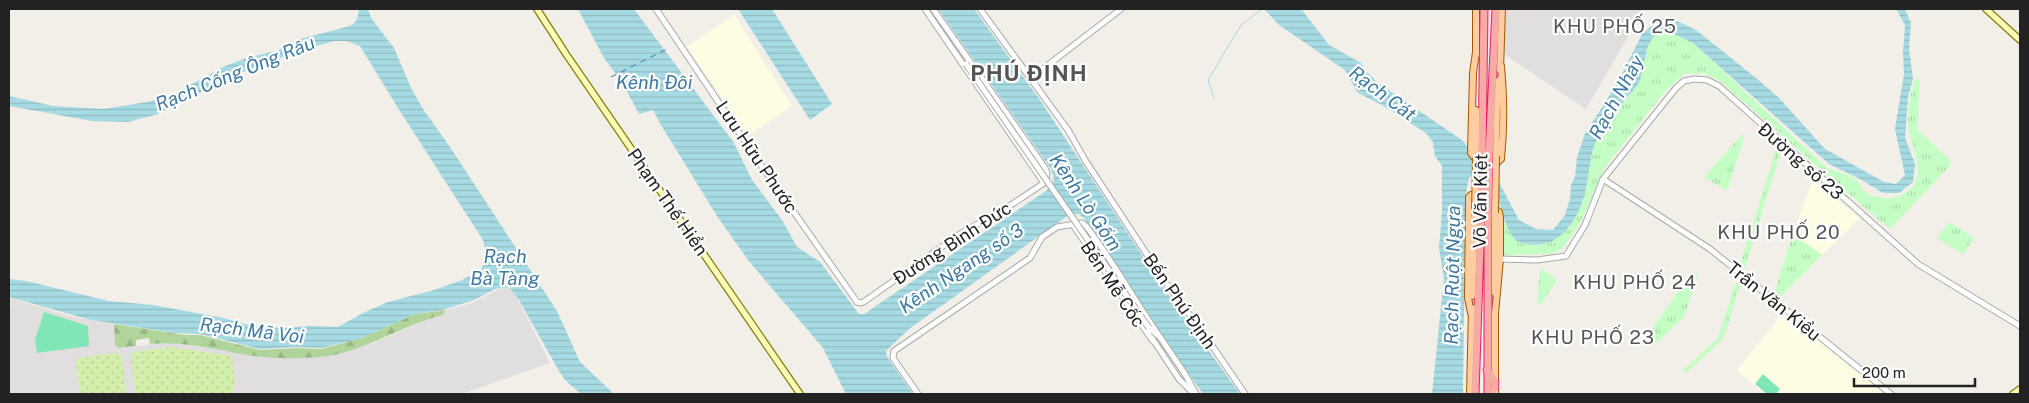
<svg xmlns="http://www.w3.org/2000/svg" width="2029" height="403" viewBox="0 0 2029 403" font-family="'Public Sans',sans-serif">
  <defs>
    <pattern id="grass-dots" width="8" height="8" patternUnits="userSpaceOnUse" patternTransform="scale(1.25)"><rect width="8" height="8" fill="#d3efab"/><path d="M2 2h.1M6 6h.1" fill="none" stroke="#b5cd93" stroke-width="1.8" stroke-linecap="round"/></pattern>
    <pattern id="forest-firs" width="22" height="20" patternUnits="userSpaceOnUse" patternTransform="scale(1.25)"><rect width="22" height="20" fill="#b1d49a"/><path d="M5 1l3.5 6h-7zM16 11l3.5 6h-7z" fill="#98b684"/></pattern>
    <pattern id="park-tufts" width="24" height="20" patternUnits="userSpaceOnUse" patternTransform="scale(1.25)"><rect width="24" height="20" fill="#c5fec4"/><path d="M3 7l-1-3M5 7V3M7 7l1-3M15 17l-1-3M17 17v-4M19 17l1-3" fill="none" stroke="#a9d9a8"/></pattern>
    <pattern id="water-rules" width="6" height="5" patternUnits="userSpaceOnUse" patternTransform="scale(1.25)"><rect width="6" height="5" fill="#a6dbe3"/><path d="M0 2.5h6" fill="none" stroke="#8fbcc2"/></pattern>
  </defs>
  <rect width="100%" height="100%" fill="#f2eee8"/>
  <path fill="#e0dedf" d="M1506 9H1644L1586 109 1504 54Z
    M504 287H508L515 294 550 363 461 394H9V305L11 306V298L69 316 114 324 115 345 118 348 171 342 264 357H321L374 343 425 320 443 315 445 310 470 304Z"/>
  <path fill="#fffce4" d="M734 14 792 106 748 136 687 47Z
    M1812 180 1860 218 1822 255 1793 234Z
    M1783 312 1883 391 1880 394H1764L1737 370Z"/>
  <path fill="url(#grass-dots)" d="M170 347 232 356 235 388 231 394H135L131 356 133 352Z
    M116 353 120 354 122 357 126 394H80L76 362 77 358Z"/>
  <path fill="url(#forest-firs)" d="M445 310 443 315C401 325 364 353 320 357 306 358 278 359 263 357 224 353 190 340 150 344L149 338 136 340V346L118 348 115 345 114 324 186 335H200L260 350 295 348 321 349 362 338 415 314Z"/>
  <path fill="url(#park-tufts)" d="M1661 32 1674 34 1693 43 1827 168C1835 172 1848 173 1855 179 1861 183 1862 192 1870 195 1882 199 1891 200 1903 194 1933 180 1908 144 1908 121 1908 106 1911 93 1915 79L1920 80 1917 129 1951 161 1950 166 1892 227 1888 228 1719 80 1703 73 1684 74 1666 90 1605 167 1579 225 1563 248 1551 254 1503 255 1504 221 1506 219 1511 233 1514 238 1568 229 1582 203 1595 142 1637 85 1649 43 1654 36Z
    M1743 134 1745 135 1727 191 1704 177Z
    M1776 150 1780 154 1745 268 1740 265Z
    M1949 222 1974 238 1963 254 1937 238Z
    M1793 234 1822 255 1779 298 1774 296V293Z
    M1540 268 1554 277 1556 282 1540 305 1537 303Z
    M1692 271 1698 275 1684 317 1653 346 1648 344 1646 340 1647 337Z
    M1736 282 1740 286 1723 339 1685 374 1682 371 1718 338Z"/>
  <path fill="#81e6b5" d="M44 312 88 326 89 346 37 353 35 340Z
    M1763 374 1780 389 1776 394H1767L1755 384Z"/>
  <path fill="url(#water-rules)" d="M358 9H368L371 18 394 48 412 90 423 109 450 147 557 311 580 362 614 394H581L565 380 559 371 519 300 509 287 495 289 474 300 442 310 415 314 362 338 321 348 295 347 260 349 200 334 175 333 91 320 9 297V279L26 281 109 301 153 305 219 317 253 326 285 328 310 326 338 327 363 313 388 302 434 290 462 280 481 270 487 256 483 240 398 108 360 46 347 41H334L299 51 240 73 158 114 128 122 92 121 9 106V96L53 106 103 109 147 102 170 96 223 67 249 57 276 51 300 39 350 26C357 22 359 17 358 9Z
    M578 9H634L734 143 752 180 782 220 797 247 820 262 859 314H864L1046 191C1054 181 1056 182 1051 169L938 9H974L1040 100 1167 293 1240 394H1203L1131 291 1084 218 1079 214 1069 215 1063 219 909 329 887 350 886 352 887 357 913 394H846L823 348 748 260 717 216 661 125 653 110 639 114 622 82 604 58Z
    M738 9H772L832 104 810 120Z
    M1264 9 1302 10 1329 45 1361 63 1365 70 1378 83 1459 138 1465 143 1475 163 1496 177 1519 220 1536 229 1553 230 1565 215 1570 199 1571 185 1575 177 1577 157 1585 134 1618 82 1642 34 1661 18 1677 21 1696 30 1756 78 1779 98 1825 149 1884 182 1896 184 1905 175 1895 129 1904 74 1903 53 1905 25 1896 9H1905L1911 23 1909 49 1913 79 1908 97 1905 138 1915 164 1913 182 1899 193H1883L1860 179 1829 164 1693 43 1674 34 1660 32C1642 42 1647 66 1639 82 1636 88 1631 93 1627 97 1617 111 1605 125 1596 141 1592 149 1591 161 1589 170 1586 193 1580 219 1561 235 1551 244 1536 247 1522 243 1498 236 1507 183 1476 174L1469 178 1466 193 1465 237 1463 394H1432L1444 278 1439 248 1442 212V166L1435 156 1433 142 1426 133 1382 105 1358 93 1345 70 1279 25Z"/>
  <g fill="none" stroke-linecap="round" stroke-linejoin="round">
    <path stroke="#a6dbe3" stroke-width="1" d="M1214 99 1208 80 1241 25 1262 9"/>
    <path stroke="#3d79a1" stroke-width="1" stroke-dasharray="6 5" stroke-linecap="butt" d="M611 77 667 49"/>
    <g stroke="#a9a9a9" stroke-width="7">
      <path id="tertiary" d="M656 9 754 155 857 302 861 303 865 301 960 234 1011 205 1044 183
        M925 9 1044 183
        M933 9 1045 168 1047 173 1046 181
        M980 9 1068 130 1085 160 1165 282 1202 331 1245 394
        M1031 78 1121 9
        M1603 179 1710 249 1891 394
        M1073 225 1153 341
        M1500 259 1537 260 1566 256 1585 225 1603 179 1676 88 1684 81 1695 79 1707 80 1719 86 1918 264 2020 326
        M1149 328 1160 337 1185 374 1196 394
        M1152 338 1179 379 1193 393
        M918 394 893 358 894 351 1030 258 1042 237 1057 227 1082 223 1086 226C1113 261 1134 300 1160 337"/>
    </g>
    <g stroke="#808100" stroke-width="8">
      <path id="secondary" d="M537 9 566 54 800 394
        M1986 9 2020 40
        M2013 394 2020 389"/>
    </g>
    <g stroke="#9f5b00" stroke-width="8">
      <path id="primary" d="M1476 52 1473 73 1471 153 1479 163
        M1476 55V9
        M1500 70 1502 9
        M1496 156 1497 100 1499 80
        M1476 158V110
        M1493 166 1501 159C1504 129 1504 97 1501 66
        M1492 207 1499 212 1500 217V259L1495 314
        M1495 293V213
        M1472 296 1475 215
        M1471 313 1468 298 1469 197 1471 195 1478 197
        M1470 394 1472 308
        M1495 394V311"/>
    </g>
    <g stroke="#e91d77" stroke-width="9">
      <path id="trunk" d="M1482 156 1484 9
        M1489 156 1496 9
        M1487 370 1495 382
        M1475 394 1481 215
        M1488 394V212
        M1489 394 1495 387"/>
    </g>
    <use href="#tertiary" stroke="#fff" stroke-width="5"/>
    <use href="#secondary" stroke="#fefbba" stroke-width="5.5"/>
    <use href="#primary" stroke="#ffcda0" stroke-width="6"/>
    <use href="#trunk" stroke="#f6aca4" stroke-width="7"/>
    <g stroke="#a9a9a9" stroke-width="7" stroke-linecap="butt">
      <path id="tertiary-bridge" d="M966 64 1149 328"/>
    </g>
    <g stroke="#9f5b00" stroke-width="8" stroke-linecap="butt">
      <path id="primary-bridge" d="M1495 213 1496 156
        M1475 215 1476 158"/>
    </g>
    <g stroke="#e91d77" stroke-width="9" stroke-linecap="butt">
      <path id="trunk-bridge" d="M1488 212 1489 156
        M1481 215 1482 156"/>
    </g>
    <use href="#tertiary-bridge" stroke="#fff" stroke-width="5"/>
    <use href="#primary-bridge" stroke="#ffcda0" stroke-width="6"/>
    <use href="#trunk-bridge" stroke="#f6aca4" stroke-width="7"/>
  </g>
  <g text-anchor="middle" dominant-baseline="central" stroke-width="4.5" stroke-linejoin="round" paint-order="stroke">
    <g font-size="18" fill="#222" stroke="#fff">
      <text transform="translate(757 157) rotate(56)">Lưu Hữu Phước</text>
      <text transform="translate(1801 161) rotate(41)">Đường số 23</text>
      <text transform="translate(1480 201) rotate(-89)">Võ Văn Kiệt</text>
      <text transform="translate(668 202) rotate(55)">Phạm Thế Hiển</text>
      <text transform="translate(952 243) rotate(-33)">Đường Bình Đức</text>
      <text transform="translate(1113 284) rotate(56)">Bến Mễ Cốc</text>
      <text transform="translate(1180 301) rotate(55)">Bến Phú Định</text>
      <text transform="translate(1774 301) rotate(39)">Trần Văn Kiểu</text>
    </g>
    <g font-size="19" letter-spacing="1" fill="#555" stroke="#fff">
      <text x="1615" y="26">KHU PHỐ 25</text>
      <text x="1779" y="232">KHU PHỐ 20</text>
      <text x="1635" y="282">KHU PHỐ 24</text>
      <text x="1593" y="337">KHU PHỐ 23</text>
    </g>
    <g font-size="19" font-style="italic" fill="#3d79a1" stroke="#fff">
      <text transform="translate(235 73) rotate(-22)">Rạch Cống Ông Râu</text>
      <text x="654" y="82">Kênh Đôi</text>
      <text transform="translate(1383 93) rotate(37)">Rạch Cát</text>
      <text transform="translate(1616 97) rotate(-61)">Rạch Nhảy</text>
      <text transform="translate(1086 202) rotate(56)">Kênh Lò Gốm</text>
      <text x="505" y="256">Rạch<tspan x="505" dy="22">Bà Tàng</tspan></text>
      <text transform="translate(961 268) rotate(-34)">Kênh Ngang số 3</text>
      <text transform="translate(1452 275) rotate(-89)">Rạch Ruột Ngựa</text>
      <text transform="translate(252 330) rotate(7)">Rạch Mã Voi</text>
    </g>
    <g font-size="22" font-weight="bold" letter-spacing="1" fill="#555" stroke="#fff">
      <text x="1029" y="73">PHÚ ĐỊNH</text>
    </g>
  </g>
  <rect width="2029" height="403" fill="none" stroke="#222222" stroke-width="20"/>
  <path d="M1854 378v8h121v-8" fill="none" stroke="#222222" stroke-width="2.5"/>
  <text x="1862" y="378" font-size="15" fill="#222222" stroke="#ffffff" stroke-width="4" paint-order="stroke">200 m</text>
</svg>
